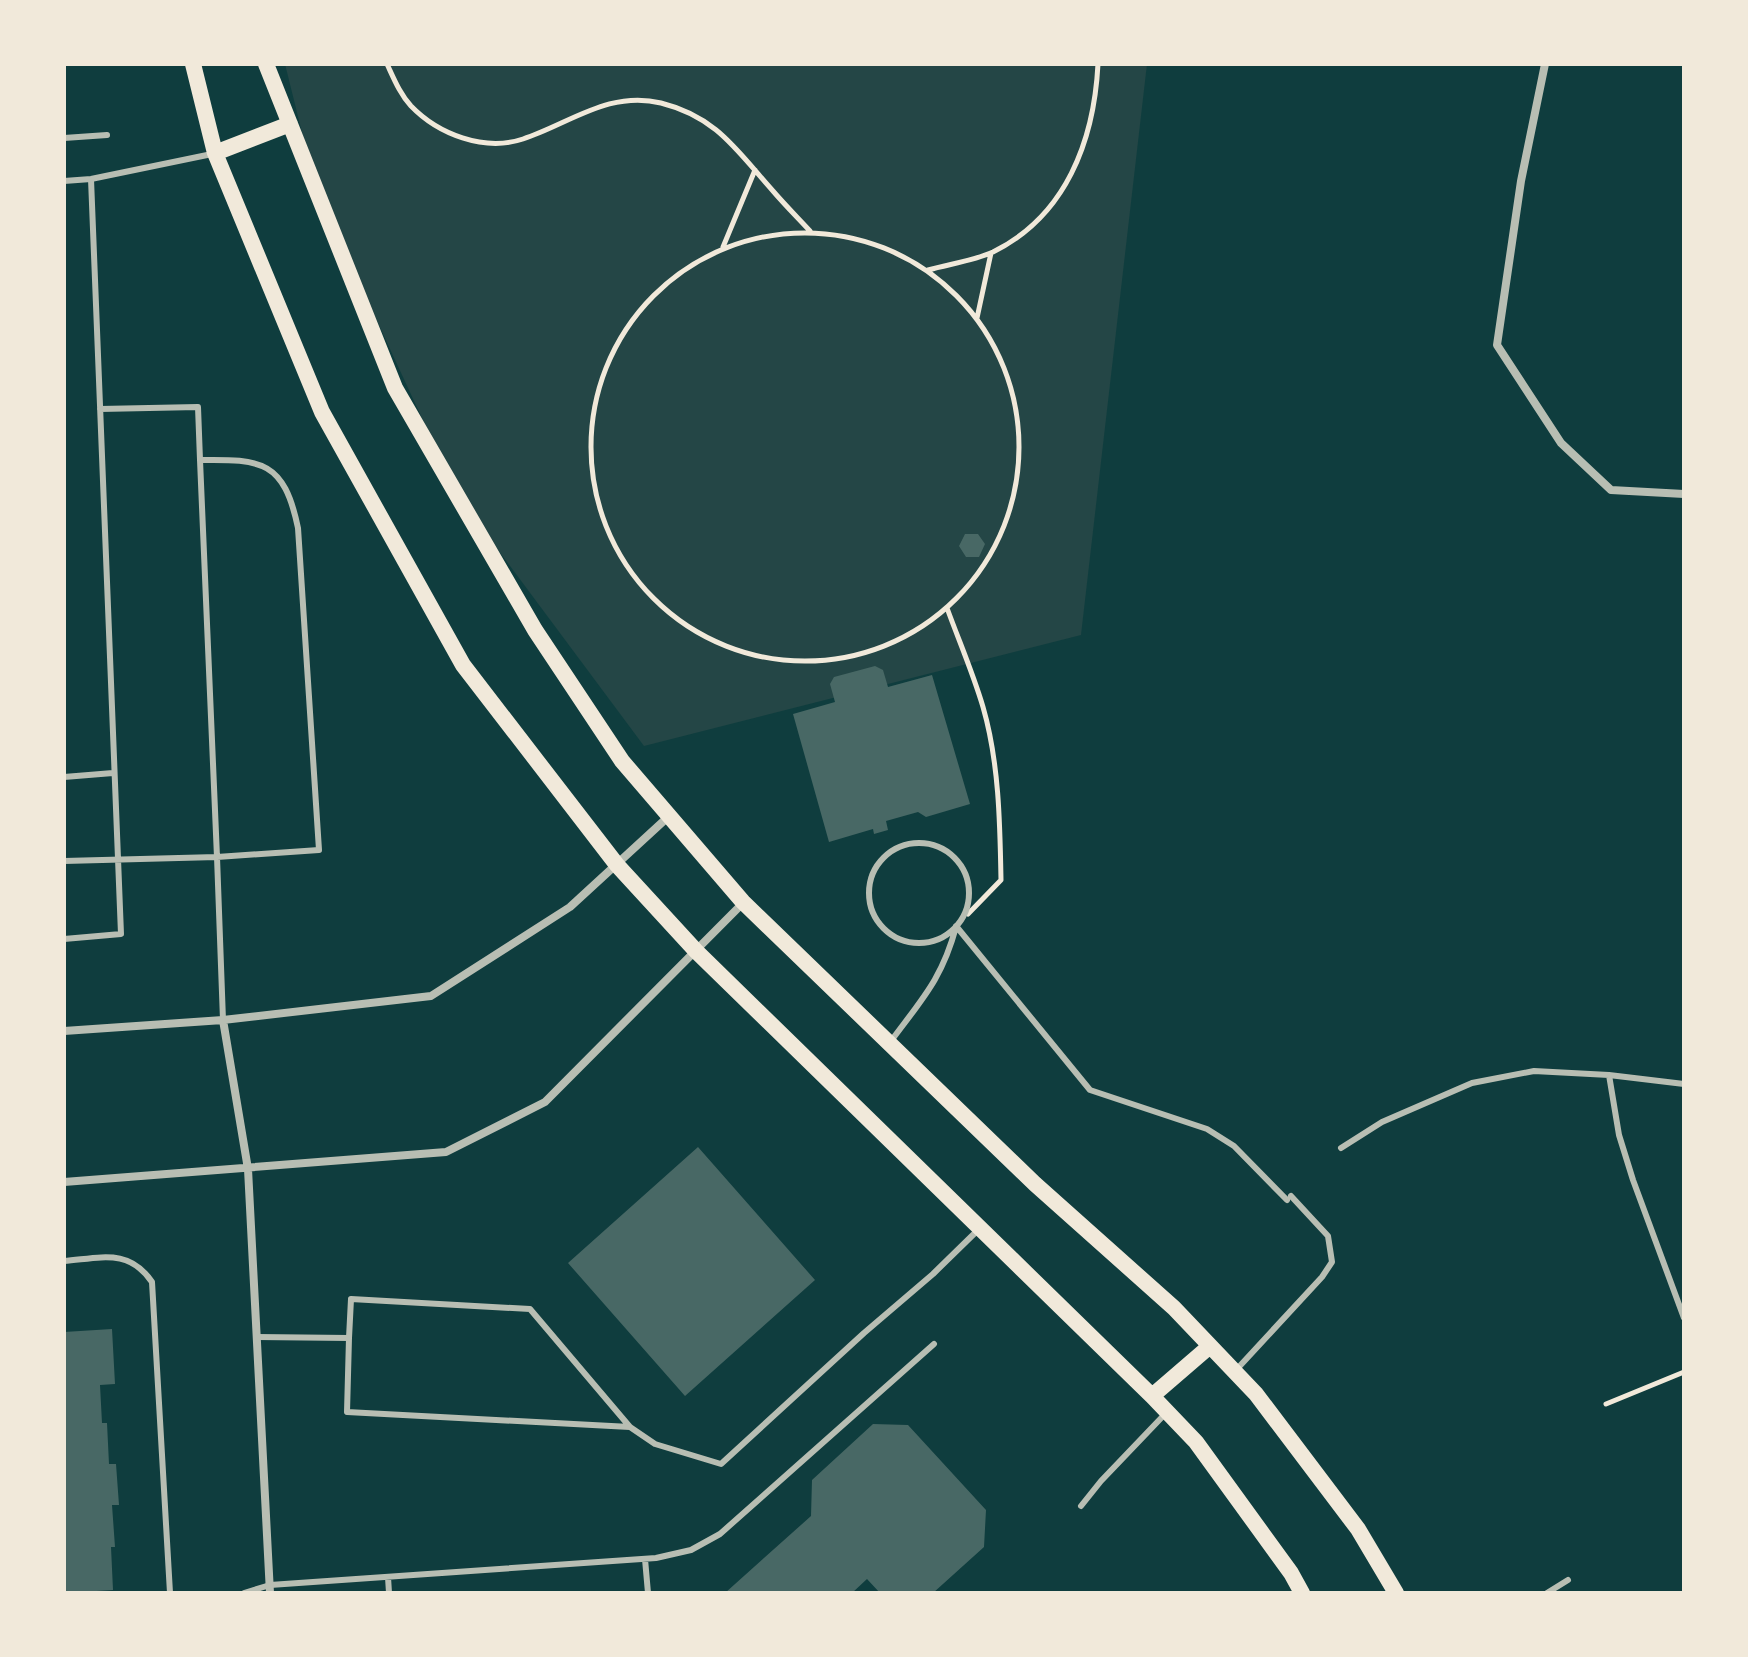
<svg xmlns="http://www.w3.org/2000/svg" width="1748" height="1657" viewBox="0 0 1748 1657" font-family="Poppins,sans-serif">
  <rect width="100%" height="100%" fill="#0f3d3e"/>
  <path fill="#244646" d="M285 64H1147L1081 635 644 746 458 496 316 189Z"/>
  <path fill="#486865" d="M965 534H978L985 544 979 557H966L959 546Z
    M875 666 883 670 888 687 932 675 970 804 926 817 918 812 886 821 888 830 874 834 873 829 829 842 793 714 835 702 830 684 834 677Z
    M698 1147 815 1280 685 1396 568 1263Z
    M112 1329 115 1384 100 1385 102 1423H107L109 1464H116L119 1505H112L115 1547H111L113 1590 64 1593V1332Z
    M873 1424 908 1425 986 1510 984 1547 933 1593H880L867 1579 852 1593H725L811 1516 812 1480Z"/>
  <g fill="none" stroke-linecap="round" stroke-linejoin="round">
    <path stroke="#f1e9da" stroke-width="5" d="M387 64C394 79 400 94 411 106 438 134 484 152 523 139 569 124 609 90 661 103 717 117 737 151 773 191 785 205 798 218 810 231
      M591 447a214 214 0 1 1 428 0a214 214 0 1 1-428 0Z
      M723 247 755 170
      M928 270C949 264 973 261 993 252 1066 216 1094 141 1098 64
      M977 318 991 253
      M947 608C959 641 973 673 983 707 999 762 1000 823 1001 880L968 914
      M1606 1404 1684 1372"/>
    <path stroke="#b8beb3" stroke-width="6" d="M64 138 107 135
      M64 181 91 179 212 154
      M100 409 198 407 200 460 217 857 319 850 298 528C284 461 262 459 200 460
      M64 777 113 773
      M869 893a50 50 0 1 1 100 0a50 50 0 1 1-100 0Z
      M64 861 217 857 223 1020
      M956 926 1090 1090 1207 1129 1234 1146 1287 1200
      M64 939 121 934 91 179
      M891 1041C922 999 942 979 956 927
      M1609 1075 1619 1135 1633 1180 1684 1318
      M1341 1148 1382 1122 1472 1083 1534 1071 1609 1075 1684 1084
      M64 1261C101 1258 129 1248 152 1282L170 1593
      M257 1337 349 1338 351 1299 530 1309 630 1427 655 1444 721 1464 864 1333 933 1274 979 1229
      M349 1338 347 1412 630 1427
      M1237 1369 1322 1277 1332 1262 1328 1236 1291 1196
      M1081 1506 1101 1481 1165 1414
      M645 1559 648 1593
      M388 1577 389 1593
      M244 1593 270 1585 656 1558 691 1550 720 1534 934 1344
      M1547 1593 1568 1580"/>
    <path stroke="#b8beb3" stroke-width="8" d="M1545 64 1521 181 1497 345 1561 443 1611 490 1684 494
      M223 1020 248 1169 270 1593
      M64 1031 223 1020 431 996 570 907 668 817
      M64 1182 446 1152 545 1102 743 903"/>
    <path stroke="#f1e9da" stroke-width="16" d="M193 64 215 153 322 412 463 665 617 865 696 951 1152 1396 1196 1442 1291 1573 1302 1593
      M266 64 395 388 535 630 622 761 743 902 1035 1184 1174 1308 1256 1394 1358 1529 1396 1593
      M215 153 290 124
      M1152 1396 1210 1346"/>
  </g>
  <rect width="1748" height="1657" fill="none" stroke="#f1e9da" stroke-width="132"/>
</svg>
